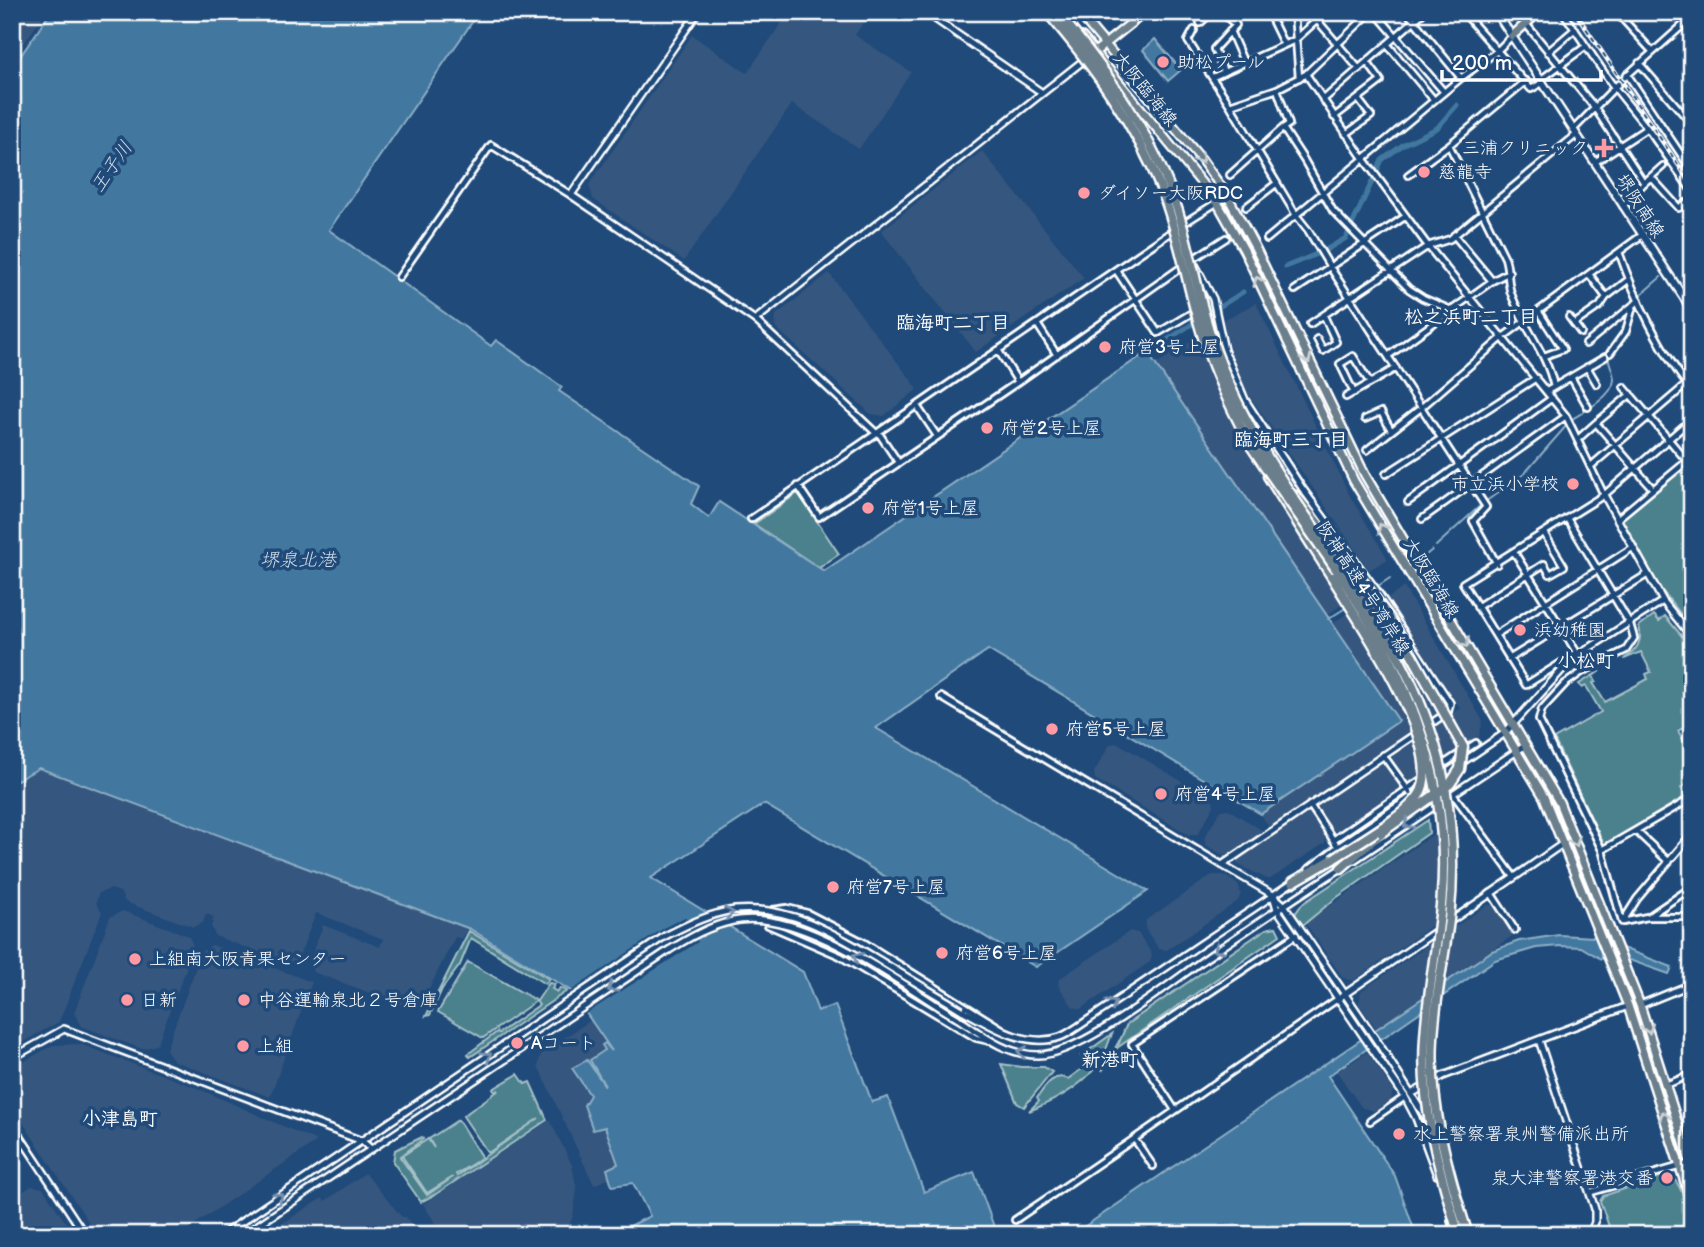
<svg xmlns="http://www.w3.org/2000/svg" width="1704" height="1247" viewBox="0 0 1704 1247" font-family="'Balsamiq Sans','Klee One',sans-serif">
  <rect width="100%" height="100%" fill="#1f4a7a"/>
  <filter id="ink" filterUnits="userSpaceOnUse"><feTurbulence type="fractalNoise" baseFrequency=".0143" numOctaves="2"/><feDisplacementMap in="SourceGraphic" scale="14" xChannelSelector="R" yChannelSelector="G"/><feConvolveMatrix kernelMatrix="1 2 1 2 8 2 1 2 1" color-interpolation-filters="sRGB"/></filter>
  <g filter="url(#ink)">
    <path fill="#35567e" d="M12 12H46L12 60Z
      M789 12H870L855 35 911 72 859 149 792 104 684 261 593 199 589 185 692 35 747 73Z
      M982 151 1084 278 976 352 881 231Z
      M829 273 918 389 884 416 871 414 775 327 776 315Z
      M1256 303 1350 496 1388 559 1369 570 1245 389 1233 362 1223 320Z
      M1214 326 1225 361 1244 406 1369 585 1327 615 1156 364Z
      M1404 587 1483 721 1479 737 1412 781 1406 780 1392 760 1393 754 1460 708 1387 599Z
      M1374 595 1445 701V710L1270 828 1261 815 1399 721 1333 623Z
      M1118 743 1213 800 1214 806 1198 834 1189 835 1095 779 1094 772 1110 744Z
      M1378 763 1385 764 1399 785 1398 792 1340 831H1333L1318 809 1320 803Z
      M39 768 467 929 461 939 455 937 421 1005 413 1009 313 972 309 962 323 925 380 947 383 939 316 913 298 959 289 964 215 936 211 926 214 917 206 914 203 923 193 927 125 902 120 892 111 889 99 893 96 903 102 912 59 1022 12 1048V784Z
      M1228 809 1265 832 1233 854H1221L1206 845 1204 838 1221 810Z
      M1306 812 1311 813 1326 836 1325 843 1269 880 1237 864 1238 858Z
      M1438 831 1439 852 1433 925 1353 981 1343 978 1305 923Z
      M1212 875H1224L1238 885 1241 894 1238 901 1167 950 1159 949 1145 929 1146 920Z
      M1487 905H1495L1514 935 1376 1028 1359 1004 1361 991Z
      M123 911 189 936 194 948 157 1045 142 1049 81 1026 74 1013 110 917Z
      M1130 931 1138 933 1152 954 1150 962 1081 1009 1073 1007 1058 985 1059 979Z
      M212 945 312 982 270 1097 174 1061 166 1049 202 951Z
      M591 1020 612 1051 605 1043 602 1045 606 1050 590 1060 605 1085 587 1060 572 1068 590 1095 584 1105 593 1130 605 1127 618 1164 607 1169 609 1178 594 1185 538 1066 541 1053Z
      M80 1044 197 1088 317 1141 179 1235H97L12 1106V1068L53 1045Z
      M1367 1052 1393 1090 1391 1100 1375 1111 1362 1108 1337 1072Z
      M550 1120 572 1165 577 1190 573 1217 564 1235H443L423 1204Z
      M365 1173 402 1217H406L418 1235H264L322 1198 325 1201Z
      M31 1186 43 1188 74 1235H12V1199Z"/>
    <path fill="#4b808d" stroke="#a5c0c6" stroke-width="2" d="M1685 465 1688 466 1692 473V628L1660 588 1621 519Z
      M798 493 839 554 819 568 754 524Z
      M1654 615 1659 621 1665 616 1692 648V722L1678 731 1692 753V781L1681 788 1686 796 1604 845 1554 739 1601 712 1586 686 1582 688 1579 684 1600 671 1593 676 1596 682 1593 683 1605 702 1648 679 1646 674 1651 672 1641 652 1624 659C1637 650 1643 642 1639 626Z
      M1428 820 1429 833 1336 898 1303 925 1295 914 1302 904Z
      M1276 927 1280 935 1117 1048 1102 1071 1118 1043V1045L1127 1024 1266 929Z
      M469 931 549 979 545 984 471 938 460 965 442 989 430 1015 426 1016Z
      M468 962 537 1001 549 983 555 984 552 989 557 992 560 988 567 991 470 1057 468 1054 497 1032 499 1033 539 1005 536 1001 483 1038 438 1012Z
      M1112 1034C1108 1043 1106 1052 1101 1060 1085 1085 1055 1101 1029 1111L1039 1101 1037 1098C1045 1087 1053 1072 1068 1079L1087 1065 1081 1056Z
      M1001 1064 1021 1067H1044L1052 1072 1024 1107 1017 1103Z
      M518 1074 525 1084 530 1082 547 1120 436 1194 421 1202 393 1162 395 1150 422 1137 423 1139 400 1157 427 1195 453 1177 427 1193 402 1156 428 1139 434 1148 429 1139 458 1120 482 1158 456 1174 457 1176 539 1118 488 1153 463 1116 499 1090 495 1092 493 1089Z
      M1670 1175C1682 1183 1692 1220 1692 1235H1612L1600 1201 1603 1196 1663 1176 1665 1181 1671 1179Z"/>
    <path fill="#42789f" stroke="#8eaec5" stroke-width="2" d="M51 12H479L329 230 491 346 496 340 562 387 559 391 699 486 691 504 709 518 719 502 824 571 1147 352 1399 721 1261 814 988 650 876 728 1148 891 1036 967 764 804 651 878 803 972 818 1011 835 1005 872 1102 888 1097 924 1192 974 1172 997 1235H625L622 1230 650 1216 633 1183 612 1186 607 1169 618 1164 605 1127 593 1130 584 1105 590 1095 572 1068 587 1060 605 1086 590 1060 605 1050 602 1045 605 1043 612 1051 571 991 470 929 39 768 12 783V68Z
      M1155 39 1181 70 1168 81 1143 50Z
      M1559 935 1594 937 1672 967 1669 974 1615 955 1601 959 1581 947 1560 946 1536 948 1495 960 1328 1076 1395 1176 1416 1235H1072L1492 951 1519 941Z"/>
    <path fill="#1f4a7a" d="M711 911 734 925 697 939 698 942 584 1015 568 993 667 926 685 917 687 920Z"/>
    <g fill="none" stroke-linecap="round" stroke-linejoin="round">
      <path stroke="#8eaec5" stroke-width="2" d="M1639 296 1661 277
        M1622 333 1629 312
        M1572 419C1584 412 1613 396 1614 380 1614 370 1607 362 1608 352
        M1485 502 1524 474 1567 425
        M1436 546 1482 504
        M1426 555 1432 550
        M1378 586 1390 578
        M1328 619 1344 609"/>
      <path stroke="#42789f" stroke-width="5" d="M1285 267 1324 251 1346 238 1382 160 1404 144 1437 128 1457 105
        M1159 345 1243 292"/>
      <g stroke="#fff" stroke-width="10">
        <path id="minor" d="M1221 12 1236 25 1214 49 1224 72
          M1268 12 1284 45
          M1294 12 1299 78
          M1371 12 1306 74 1277 89 1289 124 1283 128 1304 160 1333 211 1409 289 1423 298 1451 310
          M1375 12 1444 92
          M1407 12 1461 78
          M1463 12 1531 89 1542 83 1543 78 1586 46
          M1563 12 1611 83 1647 128 1692 191
          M1622 12 1619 15 1652 51
          M1677 12 1686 22
          M1317 20 1359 69
          M1200 23 1212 12
          M1526 24 1595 108 1644 183
          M1194 30 1188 41 1230 105 1296 215 1308 230 1330 267 1486 507 1473 521 1497 564
          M1230 31 1244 63
          M1387 44 1434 100
          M1548 52 1575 29
          M1639 63 1692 124
          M1306 74 1363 158 1428 246 1566 416 1604 495
          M1627 74 1692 171
          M1213 77 1295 40 1326 12
          M1625 77 1692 17
          M1323 100 1424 12
          M1230 105 1277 89
          M1334 117 1381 81 1367 62
          M1574 129 1618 84
          M1346 134 1371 116 1358 99
          M1449 145 1505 258C1509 270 1507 285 1512 296 1524 328 1547 353 1554 387
          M1595 162 1647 128
          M1230 175 1283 128
          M1408 175 1449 145 1526 81
          M1651 177 1679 208 1685 203 1692 210
          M1623 206 1644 183 1663 166
          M1246 207 1277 183
          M1181 225 1227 196
          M1692 225 1687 219 1692 215
          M1454 235 1492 281
          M1267 239 1461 78 1497 51 1512 36
          M1619 252C1634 296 1662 355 1692 390
          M1190 261 1226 238
          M1116 270 1158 333 1195 311
          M1589 274 1606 297
          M399 277 491 145 571 195
          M1295 290 1406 216
          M1538 311 1563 349 1544 356
          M1569 317 1581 333
          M755 320 876 433
          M1037 324 1057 355
          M1310 324 1428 246 1450 239 1576 135
          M1574 324 1600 306 1606 297 1628 280
          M1317 339 1323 351 1336 342 1324 316
          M1586 344 1632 306
          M998 350 1018 382
          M1610 353 1626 331 1633 306 1639 300
          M1388 356 1492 281 1509 272
          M1587 367 1597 384
          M1571 377 1588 407
          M1624 387 1687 461 1692 470
          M1547 391 1605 357
          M1354 393 1340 364 1353 356 1370 383
          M1346 397 1396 368
          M917 406 937 436
          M1365 419 1381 412 1391 430
          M1596 423 1631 394
          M878 432 898 462
          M1578 439 1596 423 1653 489
          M1367 450 1422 407 1503 337 1642 235
          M1591 466 1687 384
          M1386 474 1536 378
          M798 486 819 517 1018 382 1183 266
          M1408 502 1552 398
          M751 519 1174 230
          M1422 519 1566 416
          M1617 519 1692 457
          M1568 520 1630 624 1634 638 1626 650 1582 672 1565 684 1542 709 1539 720 1602 850 1622 922
          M1514 552 1577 653
          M1477 607 1544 564 1550 574 1564 566 1544 533
          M1495 635 1632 548
          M1577 653 1526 685 1463 583 1604 495 1692 419
          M1509 659 1648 574
          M941 697 1222 865
          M1383 755 1413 797
          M1441 766 1476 743
          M1453 794 1514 877
          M1310 805 1338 847
          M1636 831 1669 862
          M1333 840 1422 779
          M1602 850 1692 798
          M1491 893 1515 930
          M1648 917 1692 887
          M1623 921 1637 899 1692 834
          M1623 922 1647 917H1692
          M989 1041 976 1038 840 956 768 925V915L773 910 787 908 807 913 863 942 1002 1029
          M1666 1085 1692 1074
          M1175 1110 1132 1044 1296 935
          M1370 1121 1405 1097
          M1135 1140 1153 1166
          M1684 1143 1692 1140
          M1591 1192 1691 1163
          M1015 1220C1124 1147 1231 1072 1339 998"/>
      </g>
      <g stroke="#fff" stroke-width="10">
        <path id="tertiary" d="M698 12 571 195 755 320 1088 57
          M925 12 1041 92
          M1193 261 1213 299 1224 350 1245 400 1302 488 1377 591 1450 703 1448 712 1222 865 1273 895 1284 905 1379 1044 1428 1121
          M1604 495 1663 601 1692 637
          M1354 860 1526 745
          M1309 869 1338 847 1505 733 1572 659 1663 601
          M1273 895 1277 909 1405 1097 1416 1118 1437 1175
          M1342 996 1564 843
          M1640 1005 1692 984
          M962 1010C990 1025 1026 1049 1060 1037 1066 1035 1073 1030 1079 1026L1293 882
          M957 1018C982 1035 1006 1055 1038 1055 1081 1055 1171 982 1209 956 1253 926 1297 896 1343 867
          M1539 1040 1595 1209V1222L1590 1235
          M12 1058 64 1029 362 1141 371 1149
          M1411 1094 1443 1076 1628 1006
          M12 1124 85 1235
          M1451 1221 1455 1235
          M222 1235 665 936
          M243 1235 669 950"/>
      </g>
      <g stroke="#fff" stroke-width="11">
        <path id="secondary" d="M1496 12 1692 310"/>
      </g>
      <g stroke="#fff" stroke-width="12">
        <path id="primary" d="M1078 12 1201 159 1227 195 1256 249 1365 475 1559 802 1640 1005 1692 1168
          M1512 36 1539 12
          M1082 37 1217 202 1244 250 1354 481 1544 797 1628 1006 1692 1204
          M1095 52 1145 12"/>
      </g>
      <g stroke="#fff" stroke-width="13">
        <path id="motorway" d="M1268 476 1332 577
          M1296 496 1349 562
          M1341 868 1381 833
          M1293 882 1333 859"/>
      </g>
      <use href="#minor" stroke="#1f4a7a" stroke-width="4.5"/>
      <use href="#tertiary" stroke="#1f4a7a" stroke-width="5"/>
      <use href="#secondary" stroke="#1f4a7a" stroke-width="6"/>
      <use href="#primary" stroke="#6b7e8b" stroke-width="7"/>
      <use href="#motorway" stroke="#6b7e8b" stroke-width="8"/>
      <g stroke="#fff" stroke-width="4.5">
        <path id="rail" d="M1575 12 1692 185"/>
      </g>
      <use href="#rail" stroke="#1f4a7a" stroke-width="2" stroke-dasharray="5" stroke-linecap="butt"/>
      <g stroke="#fff" stroke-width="10" stroke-linecap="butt">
        <path id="tertiary-bridge" d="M665 936C687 925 710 913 735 910 789 905 834 933 879 960 906 977 934 993 962 1010
          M669 950C689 938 709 926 733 921 800 906 901 984 957 1018"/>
      </g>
      <g stroke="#fff" stroke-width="13" stroke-linecap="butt">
        <path id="motorway-bridge" d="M1047 12C1094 67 1135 123 1162 191 1179 234 1186 280 1199 324 1211 367 1230 407 1251 446 1335 572 1431 679 1442 837 1448 904 1429 970 1425 1037 1420 1105 1439 1171 1459 1235
          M1057 12C1108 72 1153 135 1178 211 1189 247 1196 284 1206 320 1215 353 1228 383 1243 413 1309 544 1418 635 1445 787 1453 830 1454 875 1449 920 1444 959 1435 999 1433 1039 1429 1106 1448 1172 1468 1235
          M1349 562 1388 616 1412 655 1463 747 1460 769 1450 784 1381 833
          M1332 577C1357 619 1448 749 1419 795 1405 817 1355 844 1333 859"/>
      </g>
      <use href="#tertiary-bridge" stroke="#1f4a7a" stroke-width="5"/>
      <use href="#motorway-bridge" stroke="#6b7e8b" stroke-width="8"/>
    </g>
    <defs><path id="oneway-chevron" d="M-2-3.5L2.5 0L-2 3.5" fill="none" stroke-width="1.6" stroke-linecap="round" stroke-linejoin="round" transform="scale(1.75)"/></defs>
    <g stroke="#cbd2d6">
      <use href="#oneway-chevron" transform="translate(1200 159) rotate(52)"/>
      <use href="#oneway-chevron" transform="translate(1258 281) rotate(-114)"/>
      <use href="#oneway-chevron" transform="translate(1307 359) rotate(64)"/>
      <use href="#oneway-chevron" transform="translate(1382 528) rotate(-121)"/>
      <use href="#oneway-chevron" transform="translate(1465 643) rotate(59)"/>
      <use href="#oneway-chevron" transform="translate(1575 842) rotate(68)"/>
      <use href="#oneway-chevron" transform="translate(1648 1029) rotate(72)"/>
      <use href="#oneway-chevron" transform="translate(1664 1116) rotate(-107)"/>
    </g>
    <g stroke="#7992af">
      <use href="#oneway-chevron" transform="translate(1408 824) rotate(146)"/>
      <use href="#oneway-chevron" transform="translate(729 913) rotate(-10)"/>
      <use href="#oneway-chevron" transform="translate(1218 949) rotate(145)"/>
      <use href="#oneway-chevron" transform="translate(857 957) rotate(-149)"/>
      <use href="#oneway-chevron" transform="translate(612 988) rotate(146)"/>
      <use href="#oneway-chevron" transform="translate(1112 1004) rotate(-34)"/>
      <use href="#oneway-chevron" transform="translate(1022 1052) rotate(-170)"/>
      <use href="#oneway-chevron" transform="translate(487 1056) rotate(-34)"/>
      <use href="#oneway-chevron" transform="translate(279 1197) rotate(-34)"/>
    </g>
  </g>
  <g fill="#ff9aa2" stroke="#1f4a7a" stroke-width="2.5">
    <circle cx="1163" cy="62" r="7"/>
    <path d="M1600.5 137.5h7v7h7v7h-7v7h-7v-7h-7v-7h7z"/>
    <circle cx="1424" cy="172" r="7"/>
    <circle cx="1084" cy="193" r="7"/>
    <circle cx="1105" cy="347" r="7"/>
    <circle cx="987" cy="428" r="7"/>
    <circle cx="1573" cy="484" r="7"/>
    <circle cx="868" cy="508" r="7"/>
    <circle cx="1520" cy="630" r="7"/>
    <circle cx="1052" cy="729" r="7"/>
    <circle cx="1161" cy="794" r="7"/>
    <circle cx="833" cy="887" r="7"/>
    <circle cx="942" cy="953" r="7"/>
    <circle cx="135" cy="959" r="7"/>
    <circle cx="127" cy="1000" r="7"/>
    <circle cx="244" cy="1000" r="7"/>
    <circle cx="517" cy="1043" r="7"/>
    <circle cx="243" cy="1046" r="7"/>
    <circle cx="1399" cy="1134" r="7"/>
    <circle cx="1667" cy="1178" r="7"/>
  </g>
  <g text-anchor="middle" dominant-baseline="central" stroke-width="7" stroke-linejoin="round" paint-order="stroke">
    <g font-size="18" fill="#fff" stroke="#1f4a7a" text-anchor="start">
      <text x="1177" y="62">助松プール</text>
      <text x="1588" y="148" text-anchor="end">三浦クリニック</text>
      <text x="1438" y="172">慈龍寺</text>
      <text x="1098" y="193">ダイソー大阪RDC</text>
      <text x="1119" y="347">府営3号上屋</text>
      <text x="1001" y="428">府営2号上屋</text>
      <text x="1559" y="484" text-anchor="end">市立浜小学校</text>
      <text x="882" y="508">府営1号上屋</text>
      <text x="1534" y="630">浜幼稚園</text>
      <text x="1066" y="729">府営5号上屋</text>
      <text x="1175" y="794">府営4号上屋</text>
      <text x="847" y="887">府営7号上屋</text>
      <text x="956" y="953">府営6号上屋</text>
      <text x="149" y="959">上組南大阪青果センター</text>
      <text x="141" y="1000">日新</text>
      <text x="258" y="1000">中谷運輸泉北２号倉庫</text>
      <text x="531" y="1043">Aコート</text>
      <text x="257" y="1046">上組</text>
      <text x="1413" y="1134">水上警察署泉州警備派出所</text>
      <text x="1653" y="1178" text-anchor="end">泉大津警察署港交番</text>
    </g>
    <g font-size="18" fill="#fff" stroke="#1f4a7a">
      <text transform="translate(1145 89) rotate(51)">大阪臨海線</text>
      <text transform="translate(1640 206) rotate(57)">堺阪南線</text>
      <text transform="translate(1431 578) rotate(59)">大阪臨海線</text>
      <text transform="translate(1363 588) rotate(57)">阪神高速4号湾岸線</text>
    </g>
    <g font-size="19" font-style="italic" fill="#d0dde7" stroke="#1f4a7a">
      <text transform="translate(112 167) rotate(-55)">王子川</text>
      <text x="298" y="560">堺泉北港</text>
    </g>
    <g font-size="19" font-weight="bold" fill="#fff" stroke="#1f4a7a">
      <text x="1471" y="317">松之浜町二丁目</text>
      <text x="953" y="323">臨海町二丁目</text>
      <text x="1291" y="440">臨海町三丁目</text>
      <text x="1586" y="661">小松町</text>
      <text x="1110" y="1060">新港町</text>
      <text x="120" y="1119">小津島町</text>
    </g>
  </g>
  <rect width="1704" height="1247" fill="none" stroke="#1f4a7a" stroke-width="42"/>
  <rect x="21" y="21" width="1662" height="1205" fill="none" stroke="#fff" stroke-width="2.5" filter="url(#ink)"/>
  <path d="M1442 70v10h159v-10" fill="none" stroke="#ffffff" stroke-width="3.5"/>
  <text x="1452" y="70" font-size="21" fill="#ffffff" stroke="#1f4a7a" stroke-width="5" paint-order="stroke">200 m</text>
</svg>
